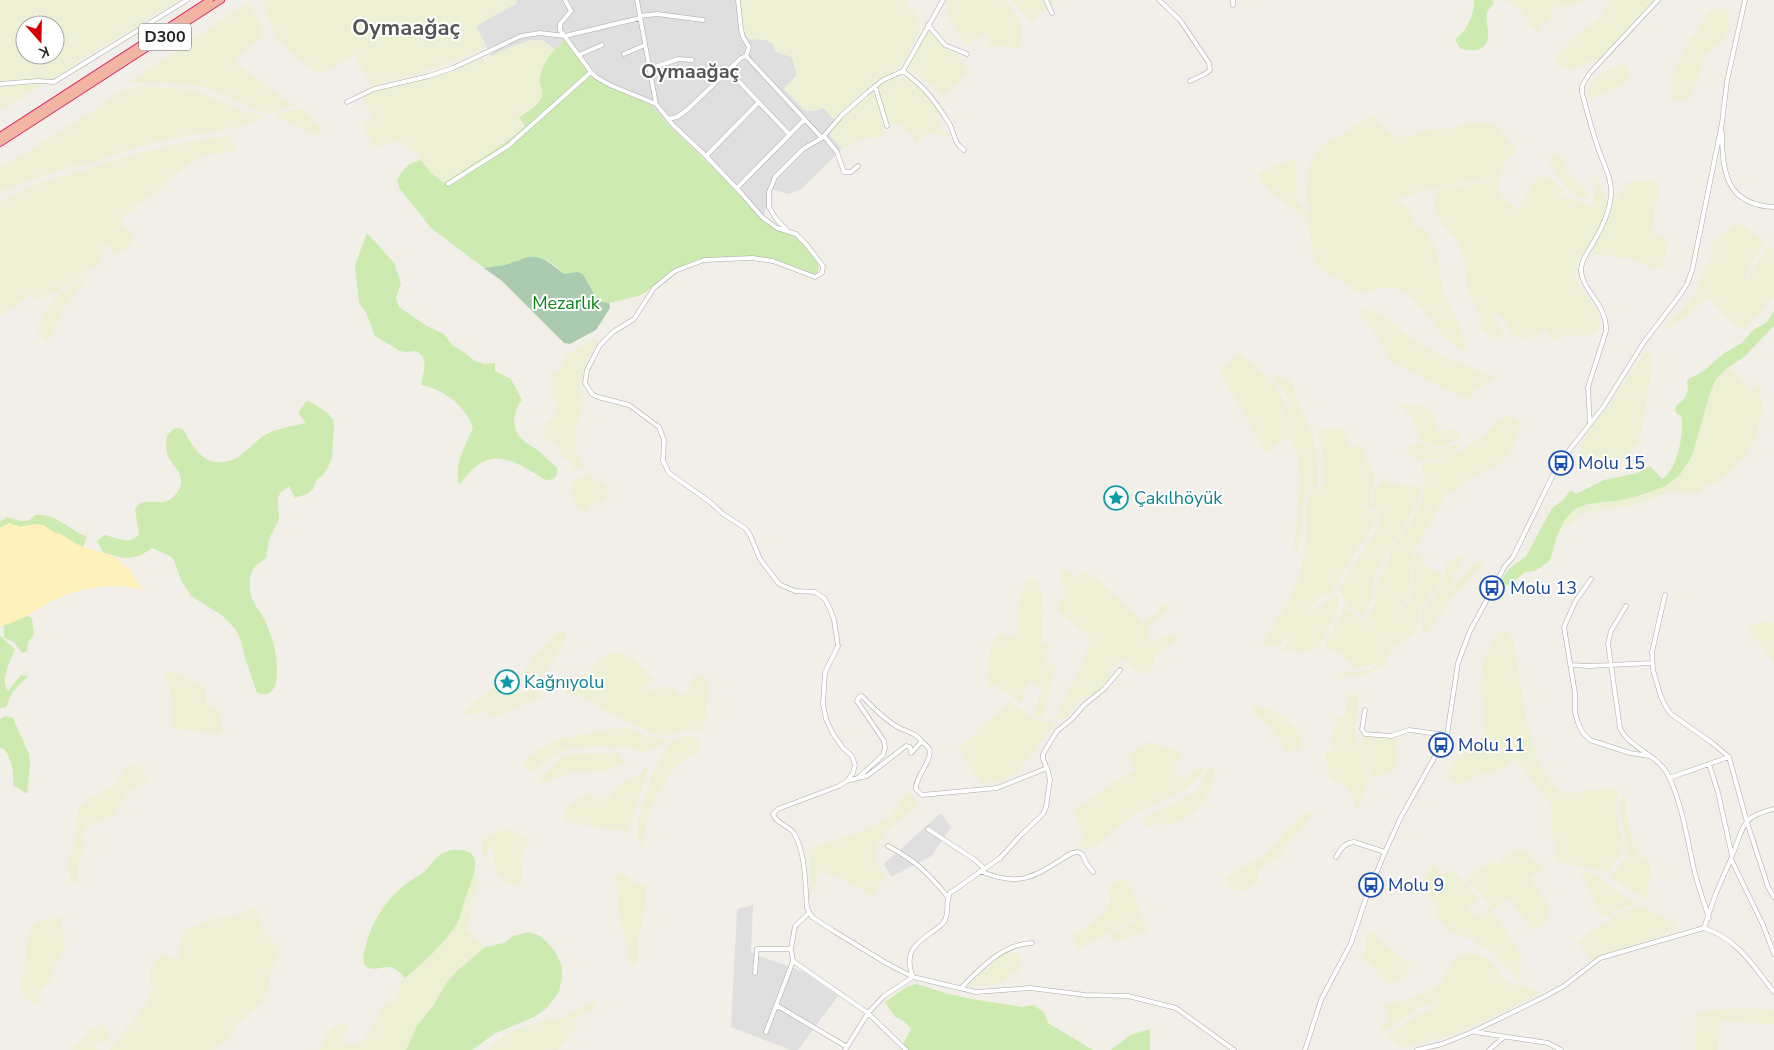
<svg xmlns="http://www.w3.org/2000/svg" width="1774" height="1050" viewBox="0 0 1774 1050" font-family="'Nunito Sans',sans-serif">
  <rect width="100%" height="100%" fill="#f2efe9"/>
  <path fill="#e0dfdf" d="M516 0H739L748 38 766 40 773 44 776 52 792 57 797 75 784 89 802 108 807 111 824 108 837 122 829 134 842 149 800 190 787 194 773 189 762 220 721 175 672 129 652 106 603 83 591 76 565 41 554 49 544 41 536 40 528 41 508 48 492 56 475 26 517 3Z
    M941 813 951 827 932 856 891 877 884 864Z
    M753 905 751 953 802 971 838 996 798 1050H791L731 1027 737 909Z"/>
  <path fill="#eef0d5" fill-rule="evenodd" d="M0 0H180L78 61 55 79 0 81ZM25 25H55V55H25Z
    M262 0H516L517 3 476 26 487 47 451 62 427 70 425 73 402 77 372 86 354 55 320 75 302 62 285 47 275 35 266 14Z
    M739 0H904L919 19V30L906 59 899 68 876 81 833 119 824 108 814 111 802 108 784 89 797 75 792 57 776 52 773 44 766 40 748 39 743 28Z
    M944 0H1006L1022 25 1021 48 999 46 993 47 990 46 985 35 966 44 946 15 950 7Z
    M1010 0H1056L1032 22Z
    M1505 0H1585L1578 4 1552 8 1551 19 1547 23 1541 25 1539 34 1531 26 1521 11Z
    M1612 0H1655L1602 57 1572 69 1566 68 1554 59 1576 36 1595 22 1604 12 1608 4Z
    M245 4H248L251 6 263 30V34L261 38 234 61 293 105 272 113H264L213 90 198 86 165 83H128Z
    M1721 7 1726 9 1728 13 1729 25 1728 32 1719 44 1706 54 1694 89 1686 100 1679 103 1672 99 1671 86 1673 74 1688 42 1696 33 1704 18 1712 10Z
    M927 29 947 51 950 50 955 52 969 71 944 96 906 66Z
    M536 40 544 41 554 49 543 69 540 85 542 92 541 98 531 109 519 117 525 125 494 151 444 183 429 171 418 154 410 150 401 141 376 147 368 136 362 124 373 120 362 95 426 77 481 56 485 61 501 51 516 45Z
    M1622 64 1627 66 1630 73V77L1625 83 1620 87 1609 90 1600 96 1588 98 1589 87 1595 77Z
    M908 76 922 87 936 107 939 113 935 115 940 122V130L950 133V136L928 134 915 143 913 135 907 133 904 127 888 122 877 87 892 78 908 79Z
    M35 84 40 87 0 110V87Z
    M139 87 176 88 196 91 244 111 265 117 248 124 224 130 175 138 148 144 92 163 64 169 0 192V168L88 114 117 93 128 89Z
    M874 88 885 135 858 140 842 149 829 134 836 124 853 107 865 100 868 98 867 92Z
    M302 108 321 128V132L318 135H315L276 118 277 115 289 110Z
    M1371 115 1391 135 1398 137 1413 135 1426 130 1447 128 1470 122 1489 123 1497 126 1517 151 1506 161 1500 177 1430 189 1397 200 1409 210 1416 227H1423L1426 231 1438 252 1442 289 1455 316 1467 346 1464 349H1460L1447 340 1440 333 1432 320 1407 293 1395 288H1386L1361 293 1323 271 1317 265 1312 255 1306 197 1307 175 1312 159 1320 147 1328 140 1342 134Z
    M229 135 237 151 207 154 191 162 173 176 157 192 139 203 127 214 120 222 135 238 126 249 116 254 107 244 103 247V256L99 263 71 282 57 291 36 300 32 294 0 316V201L40 183 139 153 173 145Z
    M1554 154H1559L1562 157 1571 176 1589 193 1587 198 1575 196 1565 187 1548 161Z
    M1295 157 1297 202 1304 208 1305 219 1271 192 1259 178 1260 173Z
    M1545 176 1553 180 1562 189 1559 198 1575 199 1592 208 1597 177 1606 196 1607 205 1601 225 1591 246 1576 266 1574 273 1581 288 1597 311 1600 321V327L1592 335 1586 337H1574L1567 333 1560 339 1555 340 1544 331 1531 337 1517 338 1511 334 1507 324 1497 312 1494 318 1505 336 1495 338 1490 337 1482 329 1479 314 1467 288 1465 266 1458 242 1441 223 1436 213 1434 201 1436 193 1438 189 1500 179 1498 185 1500 194 1504 199 1518 209 1534 181 1538 177Z
    M1653 180 1658 186 1660 193 1655 204 1652 233 1665 238 1668 243 1662 267 1655 269 1632 260 1612 256 1591 254 1603 230 1611 206 1627 182Z
    M1737 221 1765 242 1744 277 1748 279 1769 245 1774 250V297L1745 329 1738 328 1707 297 1695 310 1680 321 1667 329 1661 330 1682 310 1695 294 1705 268 1714 255 1711 247 1713 243Z
    M78 279H81L83 283 67 303 48 342 37 331 43 314 56 296Z
    M1364 309 1374 312 1387 319 1405 334 1437 354 1495 377 1494 380 1477 389 1468 400 1445 390 1391 362 1379 338 1360 315V312Z
    M594 338 598 342 588 358 583 375 581 390 584 401 575 433 576 450 584 467 574 470 571 463 559 454 557 444 546 440 543 434 547 422 554 415 558 405 553 398 551 391V379L554 371 558 372 567 354 571 351Z
    M1647 350 1651 358V375L1639 442 1625 457 1613 461 1593 463 1582 472H1580L1577 459 1582 442 1594 423 1608 407Z
    M1237 352 1252 363 1272 381 1285 402 1284 407 1280 409 1291 439 1282 440 1270 451 1266 452 1219 371 1228 364Z
    M1729 367 1752 389 1759 384 1762 385 1759 395 1763 404 1756 439 1746 455 1729 472 1717 483 1708 484 1699 494 1682 492H1668L1629 506 1587 512 1577 518 1566 528 1562 525 1568 515 1581 506 1616 501 1639 496 1666 486 1679 476 1692 456 1711 388 1716 379Z
    M1272 374 1289 379 1293 384 1300 407 1312 432 1317 454 1318 487 1306 486 1305 490 1302 528 1297 551 1293 550 1297 523 1298 496 1300 485 1297 456 1283 412 1284 408 1290 405 1289 402 1284 392 1272 376Z
    M1400 404 1416 405 1431 410 1434 415 1437 432 1456 430 1460 431 1461 436 1444 446 1435 447 1427 444 1418 437 1414 421Z
    M1507 415 1513 416 1522 424 1509 455 1501 463 1482 474 1471 477 1460 488 1445 496 1419 543 1414 549 1409 593 1394 618 1409 602 1416 554H1420L1422 562 1429 568 1441 573 1443 580 1421 607 1418 615V624L1412 636 1394 648 1373 629 1367 621 1366 617 1376 602 1375 588 1386 565 1391 549 1410 523 1422 499 1425 483 1421 463 1441 462 1484 436 1499 419Z
    M1332 428 1340 430 1345 433 1348 447 1363 446 1367 462 1373 471 1375 479 1367 511 1379 514 1368 534 1357 549 1332 592 1329 596 1325 592 1307 612 1308 613 1316 609 1336 593 1337 595 1339 601 1338 609 1320 644 1313 650 1304 652 1282 650 1289 638 1287 636 1278 646 1269 647 1261 643 1288 602 1300 574 1306 535 1307 525 1305 517 1308 490 1318 489 1322 486 1323 482V455L1317 432Z
    M1420 442 1436 450 1459 444 1461 445 1451 455 1434 461 1417 459 1403 449Z
    M588 475 605 484 608 495 605 501 592 504 585 514 576 507 571 492 573 482 583 476Z
    M1381 481 1421 488V491L1411 515 1377 568 1373 583V598L1363 616 1346 605 1339 589 1378 527 1381 514 1375 509H1370L1375 489Z
    M1459 555 1463 558 1454 574 1453 583H1456L1475 563 1481 562 1484 564 1449 601 1427 633 1420 629 1422 623 1421 613 1443 584 1446 564 1451 559Z
    M1060 567 1078 578 1082 571 1096 578 1143 621 1157 613 1164 605H1168L1169 608 1147 629 1151 642 1173 634 1177 636V640L1155 656 1150 673 1148 674 1138 672 1131 667 1127 659 1119 661 1111 668 1109 678 1102 689 1095 694 1083 697 1067 717 1059 719 1055 718 1079 671 1091 639 1058 611V605L1064 597 1065 591 1061 579Z
    M1030 579 1037 581 1041 591 1043 611 1042 643 1048 644 1046 662 1056 665 1043 716 1039 718 1033 715 1042 687 1029 683 1020 703 1000 687 988 685 989 656 992 644 997 634 1017 636V610L1024 584Z
    M1344 607 1362 619 1392 648 1385 663 1372 672 1359 676 1338 677V674L1369 670 1376 667 1379 663 1364 667 1353 668 1343 656 1324 646Z
    M1760 622 1774 623V664L1746 627Z
    M562 630 566 632V637L556 657 541 679 535 683 527 681 523 672 537 653 558 632Z
    M1501 630 1509 632 1514 643 1527 724 1539 762 1548 778 1561 793 1618 788 1615 810 1625 848 1608 872 1556 861 1555 839 1552 838 1551 804 1515 759 1502 769 1474 777 1458 787 1446 775 1455 761 1479 740 1488 727 1483 725 1484 705 1478 683 1484 680 1481 671 1483 659 1497 633Z
    M610 652 631 656 653 679 643 691 671 686 679 695 686 693 695 675 707 678 709 690 705 719 701 733 689 729 663 736 651 733 606 712 589 700 560 691 589 671 599 659Z
    M164 670 182 676 205 688 207 704 221 712 222 734 173 728 171 712 172 701Z
    M508 679 511 681 510 684 495 699 514 693H526L533 688 543 697 523 704 497 717H489L486 711 468 715 465 714 466 710 492 688Z
    M1354 693 1357 696 1358 701 1355 733 1358 744 1357 746 1335 750 1333 747 1332 739 1336 718H1344L1347 699 1350 694Z
    M1008 703H1012L1034 719 1056 723 1016 774 999 782 981 784 959 748Z
    M1255 705 1273 711 1292 724 1300 736 1302 744 1300 750 1286 752 1274 732 1250 709Z
    M623 727 629 728 645 736 669 739 660 746 645 753 624 746 613 748 598 746 567 749 549 758 534 772 528 769 524 764 523 759 559 739Z
    M1362 735 1372 736 1371 746 1373 736 1394 737 1396 741 1397 756V763L1393 773 1386 774 1373 779 1369 768 1370 753 1367 768 1368 780 1357 811 1352 796 1346 786 1335 783 1329 776 1325 752 1361 747Z
    M683 736 696 737 701 747 672 770 650 807 642 845 639 846 637 833 638 820 652 773 668 746 676 739Z
    M1150 741 1168 749 1183 753 1174 766 1175 772 1184 780 1200 766 1204 768 1202 773 1188 788 1135 814 1097 845 1087 850 1078 843 1084 837 1073 812 1108 786 1135 770 1128 754Z
    M595 753H619L624 763 606 771 568 773 547 782H538L552 766 564 755Z
    M133 765 138 767 146 775 147 780 130 790 115 814 86 828 83 834 84 847 78 870V881L76 884 72 883 67 863 76 838 77 816 79 808 86 801 115 785 126 768Z
    M646 767 648 770 628 832 567 822 565 821 564 815 565 810 581 797 590 795 600 801 607 799 621 783 634 778Z
    M1213 768 1214 776 1211 787 1204 801 1194 812 1181 821 1171 824 1160 823 1150 827 1144 824 1142 818 1174 804 1195 792 1202 784 1206 769Z
    M907 791 918 803 912 811 891 827 877 845 875 860 885 875 873 898 857 887 847 883 841 877 829 875 819 870 811 899H809L810 863 808 848 846 837 876 825 892 814Z
    M1623 796 1625 797 1627 818 1634 847 1641 856 1647 859 1650 864 1648 898 1633 893 1610 876 1628 856 1619 805 1620 800Z
    M1308 812 1313 815 1277 857 1259 869 1258 879 1256 882 1247 889 1242 890H1237L1230 886 1226 877 1266 854 1296 819 1303 813Z
    M506 827 529 841 521 855 522 882 518 887 507 883 496 872 492 847 488 850 486 859 481 851 482 841 499 830 505 832Z
    M1518 849 1526 850 1534 861 1545 867 1531 879 1542 894 1550 908 1546 923 1535 932 1508 898 1495 910 1467 879 1485 865 1492 863 1501 864 1500 861Z
    M1433 864 1442 875 1450 869 1465 882 1478 899 1468 908 1474 915 1479 916 1489 908 1501 922 1522 956 1520 970 1518 980 1493 952 1485 947 1474 946 1479 939 1478 937 1472 939 1468 938 1450 931 1443 924 1435 913 1439 906 1420 887Z
    M1580 871 1595 874 1613 888 1636 903 1602 917Z
    M619 873H624L631 880 646 887 645 908 638 941 639 960 634 965 630 963 618 909 616 877Z
    M474 874 480 881 474 896 467 930 485 947 450 978 433 1006 417 1026 406 1050H319L329 1031 338 1024H348L341 1041 351 1046 358 1044 365 1038 378 1017 383 1005 387 1001H393L398 997 400 981 431 955 457 923Z
    M1126 878 1137 900 1141 915 1117 927 1093 942 1077 949 1073 934 1085 929 1101 915 1111 902 1108 889 1115 882Z
    M1640 906 1650 910 1668 920 1678 923 1671 930 1655 938 1601 955 1592 961 1578 942 1594 929 1612 919 1611 916Z
    M250 908 255 910 266 935 279 946 280 952 272 967 268 990 264 999 259 1005 239 1023 227 1040 215 1050H109L147 1002 151 990 150 971 157 958 160 955 177 959 180 950 181 936 186 929 213 919 237 915Z
    M60 916 66 948 56 964 49 982 41 990 36 1006 25 998 20 986 25 964 27 938 32 927 40 919 44 918 50 920Z
    M1142 917 1149 932 1137 934 1114 943 1111 933Z
    M1369 933H1372L1383 942 1412 966 1404 976 1389 986 1372 966 1361 957 1365 951 1367 936Z
    M1007 953H1019L1020 970 1018 972 1009 974 1005 982 998 984 966 987 998 958Z
    M1466 953 1477 954 1488 959 1496 967 1503 978 1510 984 1528 987 1540 993 1491 1018 1452 1035 1402 1048 1387 1034 1401 1027 1414 1016 1435 1006 1433 1003 1415 1010 1403 1020 1383 1032 1381 1028 1390 1019 1384 1007V1004L1408 999 1431 990 1442 982 1445 972 1454 960 1459 956Z
    M593 1001H595L597 1004 592 1011 570 1021 579 1024 558 1050H486L506 1034 540 1021 561 1018Z
    M1744 1007 1774 1010V1025L1720 1021 1718 1050H1695L1697 1012Z
    M101 1023 110 1034 109 1039 105 1041 96 1042 95 1044 97 1050H71L89 1032Z"/>
  <path fill="#cdebb0" d="M1474 0H1492L1494 3C1491 6 1489 9 1487 13 1485 21 1489 29 1488 37 1487 52 1471 52 1460 48L1455 40C1467 30 1474 16 1474 0Z
    M565 40 591 76 610 86 641 99 652 106 672 129 721 175 762 220 779 231 795 235 819 263 818 272 813 275 785 263 753 256 698 259 669 272 646 292 638 296 609 303 598 301 583 274H565L547 260 535 257 505 265 484 268 431 228 400 189 397 181C402 169 409 163 421 160L432 174 444 183C472 163 499 150 525 126L519 117C527 112 540 105 542 95 543 90 539 85 540 79 541 64 554 49 565 40Z
    M367 233 394 263 401 283 396 298 399 307 427 326 444 334 452 345 465 353 475 361 484 364 495 363V371L511 379 522 400C512 412 511 429 523 440 527 444 532 446 536 449 544 455 550 462 557 468V474L554 479C546 482 543 478 536 474 501 453 485 450 459 485 453 462 466 447 473 427 463 404 445 390 421 385 423 372 430 358 416 351L406 352 400 351 375 336 366 312 359 303 355 265Z
    M1774 311V326L1744 357 1726 369 1716 379 1710 393 1692 456 1679 476 1666 486 1639 496 1616 501 1588 504 1574 509 1564 521 1556 538 1551 558 1548 562 1535 571 1525 572 1509 585 1502 584 1500 581 1510 568 1526 556 1552 508 1562 501 1571 490 1576 494 1604 480 1637 473 1650 466 1662 479C1677 472 1685 431 1681 416L1676 413 1675 409 1677 405C1687 399 1689 391 1687 380L1705 370 1724 353 1742 343 1753 330 1767 322Z
    M307 400 327 412 333 420 334 426 332 458 327 469 322 476 317 479 313 489 307 494 295 498 289 486 280 493 278 499 279 519 269 539 266 558C253 566 248 573 250 590 251 601 258 608 263 617 271 633 277 651 277 669 277 675 277 683 274 688 270 695 264 695 257 693L245 658 241 641 236 630 223 616 191 596 181 580 174 560 170 556 152 548C134 562 123 559 103 552L97 541 104 535C117 537 129 547 139 534L135 509C143 496 155 505 167 501 176 497 184 486 180 475 177 468 171 463 168 456 165 450 167 442 167 436L173 429 180 428 184 430C195 453 210 472 238 457 248 451 255 441 265 435 278 428 292 426 306 423L298 413Z
    M35 515C56 513 69 530 87 537L83 547 40 525 20 527 9 523 0 528V522L7 517C17 520 27 525 35 515Z
    M27 616 32 618 34 634 28 643 27 651 22 653 14 642 4 638V625Z
    M0 636 15 649C10 662 0 680 8 691L21 675 29 676C19 683 9 694 7 706L5 708H0Z
    M5 716 13 718 29 754 30 765 27 794 13 785C14 772 12 760 4 749L0 748V719Z
    M451 850C490 846 472 878 465 899 462 907 461 918 456 925 443 945 423 963 405 978 387 957 381 974 366 967 361 960 364 952 366 945 372 921 386 899 406 884 412 879 419 876 425 871 434 862 437 853 451 850Z
    M528 932 538 935 546 941 556 953 562 967V977L559 992 547 1008 534 1017 494 1034 472 1050H406L417 1026 433 1006 447 982 457 971 485 947 504 943 513 936Z
    M917 984 949 994 978 1000 1022 1007 1033 1005 1044 1012 1048 1023 1093 1050H908L903 1044 911 1029 904 1021 895 1017 885 1002 908 986Z
    M1150 1029V1050H1111L1130 1035Z"/>
  <path fill="#fff1ba" d="M9 523 20 527 34 524 43 525 55 533 61 534 77 545 113 556 130 570 142 590C113 581 78 588 52 601 34 610 20 622 0 626V528Z"/>
  <path fill="#aacbaf" d="M528 257C545 255 551 266 565 274L577 272 583 274 598 301 609 303 610 308 596 330 570 344 564 343 502 281 484 268 505 265Z"/>
  <g fill="none" stroke-linecap="round" stroke-linejoin="round">
    <g stroke="#a9a9a9" stroke-width="5">
      <path id="minor" d="M565 0 571 11 560 24V30L591 72 596 77 610 85 656 104
        M637 0 656 104 673 125 706 156 742 194 762 217 777 228 796 234 806 244 823 266 822 273 815 277 773 261 752 258 704 260 675 271 654 288 634 319 613 332 600 345 587 370 585 383 592 394 598 397 629 405 659 427 664 440 663 461 669 473 710 502 723 514 745 528 750 535 760 559 779 584 795 591 815 592 825 599 830 609 834 620 838 646 825 672 823 704 826 719 833 734 843 748 852 756 855 765 853 773 847 781 839 786 778 809 773 814C776 824 790 825 795 835 806 856 805 884 807 908L812 917 832 930 886 963 913 977 976 992 1030 988 1086 995 1128 996 1176 1008 1234 1050
        M738 0 741 29 743 37 749 47 746 56
        M1046 0 1052 13
        M1159 0 1180 20 1209 63 1210 70 1205 74 1190 81
        M1233 5V0
        M640 16 657 14 703 20
        M928 25 945 45 967 54
        M624 54 645 45
        M579 55 602 45
        M649 69 678 59 692 60
        M728 70 789 134
        M903 71C924 87 933 98 947 120 955 130 952 142 964 150
        M0 84 37 81 54 82 187 0
        M875 86 887 126
        M347 102 374 89 429 76 453 68 521 36 540 33 565 36 640 18
        M668 119 677 117 687 110 741 58 746 56 822 138
        M1722 132C1722 172 1726 205 1774 207
        M824 136 837 152 844 172H851L858 166
        M706 156 759 102
        M448 184 508 146 591 72
        M737 188 805 119
        M787 230 777 220 769 207V192L775 177 803 149 822 138 842 115 868 92 883 80 903 71 943 0
        M1590 424 1588 387 1606 331C1607 304 1583 292 1581 271 1581 260 1588 252 1593 243 1601 230 1609 212 1611 197 1613 179 1602 161 1597 145 1591 128 1587 110 1582 93V86L1589 74 1658 0
        M1591 579 1575 602 1564 627 1575 693V712L1578 723 1583 733 1590 740 1630 753 1649 756
        M1665 595 1652 652 1653 670 1661 697 1666 707 1671 714 1711 742 1729 757 1747 822 1768 887 1774 897
        M1626 606 1611 631 1608 644 1620 728C1628 747 1656 754 1667 773 1681 799 1688 841 1694 870 1698 886 1704 902 1709 918
        M1570 665 1590 666 1652 663
        M1365 710 1362 729 1365 734 1391 736 1409 730 1447 735
        M1709 764 1718 792 1732 856
        M858 778 867 776 906 746 910 747 911 753 921 742C944 751 914 775 916 789L922 795 997 788 1047 768
        M1669 778 1729 757
        M847 781 858 778 883 755 885 748 884 741 857 701 859 697 862 696C873 708 883 718 896 726 907 733 915 731 923 743
        M928 829 975 860 985 869
        M888 846C916 861 927 872 948 897
        M1732 856C1744 828 1739 817 1774 809
        M1336 857C1341 849 1344 843 1354 842L1385 852
        M1731 859 1763 925 1774 954
        M980 871C1022 889 1036 875 1072 853L1078 852 1082 854 1087 864 1093 872
        M1704 928 1716 893 1731 859
        M793 961 868 1013 906 1050
        M755 973 757 949H791
        M961 988C980 969 1002 944 1032 943
        M776 1005 847 1047
        M766 1032 793 961 791 949 795 926 809 913
        M1475 1032 1548 1043 1561 1050
        M845 1050 868 1013 884 996 913 977C904 954 913 945 932 932 936 929 940 927 944 922 950 913 945 902 950 893L1000 858 1021 835 1043 814 1046 807 1050 780 1048 771 1043 759V754L1057 731 1072 719 1084 705 1104 689 1120 670
        M1305 1050 1321 1000 1351 943 1366 898 1385 852 1401 817 1447 735 1458 663 1470 631 1505 566 1513 557 1554 473 1568 452 1604 406 1644 342 1680 295 1687 284 1692 271 1722 123 1727 81 1745 0
        M1417 1050 1442 1044 1472 1032 1544 997 1564 986 1600 958 1704 928C1739 940 1753 966 1774 992
        M1489 1050 1504 1037"/>
    </g>
    <g stroke="#dc2a67" stroke-width="8">
      <path id="trunk" d="M0 136 210 0
        M0 143 221 0"/>
    </g>
    <use href="#minor" stroke="#fff" stroke-width="4"/>
    <use href="#trunk" stroke="#f2b4a3" stroke-width="6"/>
  </g>
  <defs>
    <g id="bus-ring" transform="scale(1.25)"><circle r="9.5" fill="#fff" stroke="#1a4fb4" stroke-width="1.5"/><path d="M-5-6H5V4H4V6H2V4H-2V6H-4V4H-5ZM-3.5-4V0h7V-4ZM-3.5 1.2v1.5H-2V1.2ZM2 1.2v1.5H3.5V1.2Z" fill="#1a4fb4"/></g>
    <g id="sight-ring" transform="scale(1.25)"><circle r="9.5" fill="#fff" stroke="#0f9aa8" stroke-width="1.5"/><path d="M0-6L1.8-2.2L6-1.7L2.9 1.2L3.7 5.4L0 3.3L-3.7 5.4L-2.9 1.2L-6-1.7L-1.8-2.2Z" fill="#0f9aa8"/></g>
  </defs>
  <g fill-rule="evenodd">
    <use href="#bus-ring" x="1561" y="463"/>
    <use href="#sight-ring" x="1116" y="498"/>
    <use href="#bus-ring" x="1492" y="588"/>
    <use href="#sight-ring" x="507" y="682"/>
    <use href="#bus-ring" x="1441" y="745"/>
    <use href="#bus-ring" x="1371" y="885"/>
  </g>
  <g text-anchor="middle" dominant-baseline="central" stroke-width="4" stroke-linejoin="round" paint-order="stroke">
    <rect fill="#fff" stroke="#646464" stroke-width="1" x="139" y="23.5" width="52" height="27" rx="4"/>
    <g font-size="16" font-weight="bold" fill="#222">
      <text x="165" y="37">D300</text>
    </g>
    <g font-size="18" fill="#0c8416" stroke="#fff">
      <text x="566" y="303">Mezarlık</text>
    </g>
    <g font-size="18" fill="#164399" stroke="#fff" text-anchor="start">
      <text x="1578" y="463">Molu 15</text>
      <text x="1510" y="588">Molu 13</text>
      <text x="1458" y="745">Molu 11</text>
      <text x="1388" y="885">Molu 9</text>
    </g>
    <g font-size="18" fill="#0d838f" stroke="#fff" text-anchor="start">
      <text x="1134" y="498">Çakılhöyük</text>
      <text x="524" y="682">Kağnıyolu</text>
    </g>
    <g font-size="20" font-weight="bold" fill="#555" stroke="#fff">
      <text x="690" y="71">Oymaağaç</text>
    </g>
    <g font-size="22" font-weight="bold" fill="#555" stroke="#fff">
      <text x="406" y="28">Oymaağaç</text>
    </g>
  </g>
  <g transform="translate(40 40) rotate(160)"><circle r="24" fill="#ffffff" stroke="#a7a7a7"/>
  <path d="M0-4L9 19L0 12L-9 19Z" fill="#d40000"/>
  <text y="-8" font-size="14" font-weight="bold" text-anchor="middle" fill="#222222">K</text>
  </g>
</svg>
